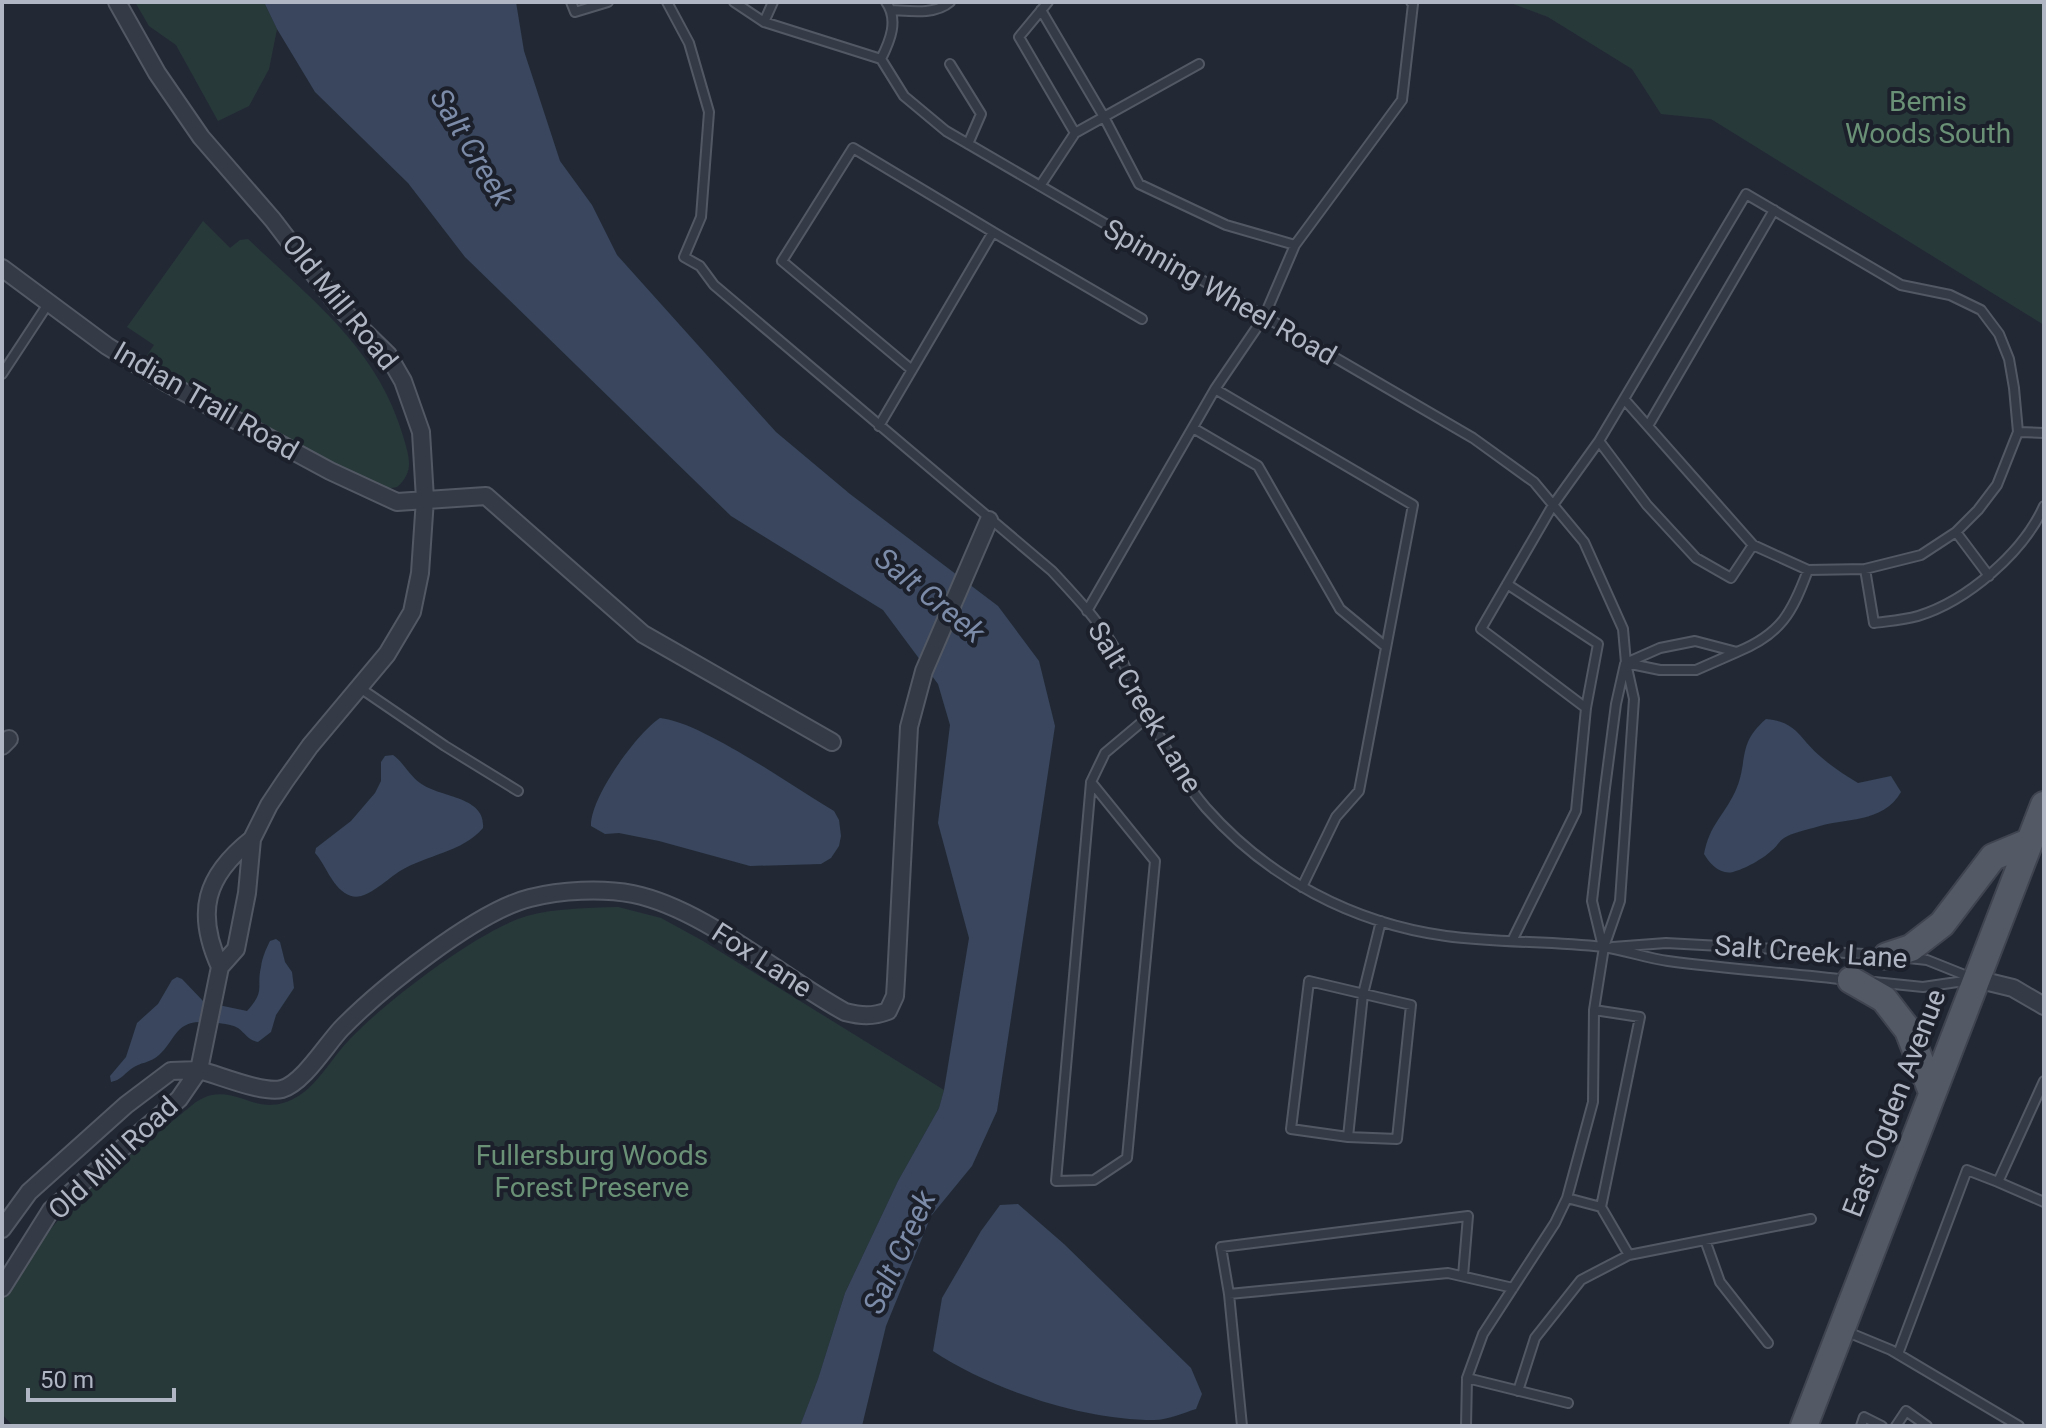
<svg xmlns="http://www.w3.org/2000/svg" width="2046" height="1428" viewBox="0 0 2046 1428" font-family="Roboto,sans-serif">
  <rect width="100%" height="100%" fill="#222935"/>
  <path fill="#28393a" d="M135 2H264L277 29 269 69 249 106 218 121 176 45 149 26Z
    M1508 2H2044V325L1711 119 1661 114 1632 69 1548 17Z
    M203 221 230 248 240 240 248 239C311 299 378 349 403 436 409 457 415 471 397 487L380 490 215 404 144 360 154 345 127 327Z
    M618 907 661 918 703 941 944 1090 939 1108 898 1181 845 1293 818 1379 800 1426H13L2 1414V1302L35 1248 75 1200 196 1102C201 1099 207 1096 212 1095 243 1089 261 1120 300 1095 319 1083 336 1052 353 1036 389 999 479 930 527 916 557 908 587 908 618 907Z"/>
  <path fill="#39465d" d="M264 2H516L524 51 560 161 592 205 617 255 776 432 850 494 998 606 1039 661 1055 726 997 1111 972 1166 931 1216 886 1326 862 1426H800L818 1379 845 1293 898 1181 939 1108 944 1090 969 938 938 823 950 725 938 684 883 610 731 516 465 257 408 183 315 92 277 29Z
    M660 718C702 722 793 787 834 811L839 820 841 836 839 846 831 858 821 864 750 866 659 841 619 833 605 834 591 826C590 798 636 734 660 718Z
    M1766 719C1798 722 1799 739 1821 757 1832 767 1845 775 1858 783L1891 776 1901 792C1883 824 1845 817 1813 828 1805 830 1792 833 1784 838 1779 841 1776 848 1771 851 1763 859 1744 869 1733 872 1720 875 1710 864 1704 854 1710 824 1723 817 1735 792 1749 762 1736 745 1766 719Z
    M393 755C404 763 409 775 420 783 440 798 486 796 483 828 463 852 426 855 400 871 387 879 366 901 351 896 332 889 327 866 315 853L316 848 351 821 375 793 381 781V762L385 756Z
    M276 939 280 942 285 962 292 972 294 988 276 1015 271 1032 258 1042C248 1040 246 1034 238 1028 230 1023 211 1022 201 1022 176 1021 174 1042 159 1055 151 1063 140 1062 131 1069 123 1075 121 1080 111 1082L110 1076 126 1057 137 1023 158 1004 172 980 177 977 182 979 204 1002 247 1011C266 990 256 988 261 967 262 958 266 949 270 941Z
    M1018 1204 1064 1244 1191 1368 1202 1394 1196 1409C1183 1413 1168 1420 1154 1420 1083 1420 992 1390 933 1351L942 1298 981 1231 1000 1205Z"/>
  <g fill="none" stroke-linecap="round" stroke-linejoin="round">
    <g stroke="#535964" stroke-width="12">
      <path id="service" d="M571 2 575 12 608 2
        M667 2 689 43 709 112 701 217 684 257 700 266 714 285 1052 571C1077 598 1105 627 1122 661 1149 711 1168 764 1206 808 1268 878 1352 923 1446 936 1498 943 1551 941 1603 947 1625 950 1646 958 1668 961 1728 969 1788 973 1848 980
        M734 2 764 22 881 59 904 96 946 131 1473 438 1534 482 1584 542 1623 629 1626 663 1634 699 1620 901 1604 947 1594 1010 1593 1102 1567 1198 1555 1223 1483 1334 1467 1378 1466 1426
        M1048 2 1019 37 1075 133
        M892 10C910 11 935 15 950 2
        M1041 10 1104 117 1139 184 1226 225 1295 245 1264 317 1215 389
        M764 22 773 2
        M881 59C890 41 899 20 886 2
        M950 64 981 114 968 144
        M1040 186 1075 133 1199 64
        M993 232 1142 319
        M1295 245 1402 100 1413 4 1411 2
        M2 374 48 304
        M1624 399 1753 545 1808 570
        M879 426 993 232 853 148 782 261 912 370
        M1648 426 1774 210
        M1193 428 1258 466 1340 609 1386 647
        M2018 432 2044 433
        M1956 532 1989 576
        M1865 569 1874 623C1889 621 1904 620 1918 616 1967 601 2023 553 2044 506
        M1507 584 1598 644 1586 708
        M1087 611 1215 389 1413 505 1359 791 1336 817 1302 887
        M1695 641 1737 652 1696 670H1660L1626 663 1660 648Z
        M1737 652C1781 634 1792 613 1808 570L1865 569 1921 555 1956 532 1978 510 1997 485 2018 432 2014 388 2009 359 1999 334 1981 310 1950 295 1901 285 1746 194 1599 441 1647 505 1696 558 1731 578 1753 545
        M360 688 445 746 518 791
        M1091 782 1155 861 1127 1158 1094 1180 1056 1181 1091 782 1105 753 1149 716
        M1512 941 1576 811 1586 708 1481 629 1553 505 1599 441
        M1603 947 1592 901 1605 788 1616 704 1625 664
        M1613 947 1666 943 1883 955
        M1909 958 1927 960 1972 978
        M1874 982 1923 987 1971 980
        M1594 1010 1640 1017 1601 1207 1629 1255
        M2044 1081 1998 1182 2044 1202
        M1348 1137 1397 1139 1411 1005 1309 981 1291 1129 1348 1137 1363 994 1381 921
        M1567 1198 1601 1207
        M1705 1240 1720 1282 1768 1343
        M1229 1294 1221 1247 1468 1216 1463 1276
        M1845 1331 1891 1350 2019 1426
        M1898 1354 1967 1170 1998 1182
        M1467 1378 1568 1403
        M1518 1391 1535 1338 1581 1280 1629 1255 1811 1219
        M1242 1426 1229 1294 1448 1273 1513 1288
        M1861 1426 1864 1417 1882 1426
        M1896 1426 1906 1411 1927 1426"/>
    </g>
    <g stroke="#535964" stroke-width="20">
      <path id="minor" d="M117 2 157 73 201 137 273 220 340 308 388 355 403 381 421 432 425 499 420 573 412 612 387 654 310 746 285 781 269 805 252 839 247 893 236 949 220 967 199 1070C219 1075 263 1094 282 1089 303 1083 326 1045 341 1029 380 989 477 911 530 898 561 890 602 888 633 894 705 909 779 976 845 1012 861 1016 872 1017 888 1011L895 996 896 980 909 727 924 671 989 520
        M2 268 107 346 167 383 330 471 397 502 486 496 643 634 832 742
        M2 746 9 739
        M220 967C195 912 205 876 252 839
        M1976 979 2013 988 2044 1006
        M2 1229 29 1192 126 1105 171 1071 199 1070 179 1099 51 1210 2 1288"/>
    </g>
    <g stroke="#3f4450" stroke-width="30">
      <path id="primary" d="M1887 956 1911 948 1942 924 1993 857 2029 842
        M1851 980 1884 999 1908 1030 1932 1092
        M1804 1426 2044 805"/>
    </g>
    <use href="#service" stroke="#353b46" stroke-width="8"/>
    <use href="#minor" stroke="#353b46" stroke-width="16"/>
    <use href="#primary" stroke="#535a66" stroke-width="26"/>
  </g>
  <g text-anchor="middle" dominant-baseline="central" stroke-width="8" stroke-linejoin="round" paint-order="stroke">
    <g font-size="28" fill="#6a9176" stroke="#1b202b">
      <text x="1928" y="101">Bemis<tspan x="1928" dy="32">Woods South</tspan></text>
      <text x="592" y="1155">Fullersburg Woods<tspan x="592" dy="32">Forest Preserve</tspan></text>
    </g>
    <g font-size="28" fill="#b0b6c3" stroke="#1b202b">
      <text transform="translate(1220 292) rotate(30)">Spinning Wheel Road</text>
      <text transform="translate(340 302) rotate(51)">Old Mill Road</text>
      <text transform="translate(206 401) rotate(30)">Indian Trail Road</text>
      <text transform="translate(1145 707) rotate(59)">Salt Creek Lane</text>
      <text transform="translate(1811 952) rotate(4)">Salt Creek Lane</text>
      <text transform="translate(762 960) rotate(33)">Fox Lane</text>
      <text transform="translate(1894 1103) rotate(-69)">East Ogden Avenue</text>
      <text transform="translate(113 1158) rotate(-43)">Old Mill Road</text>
    </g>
    <g font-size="30" font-style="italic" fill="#7b8ba8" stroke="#1b202b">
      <text transform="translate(472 147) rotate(59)">Salt Creek</text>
      <text transform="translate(930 595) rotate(39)">Salt Creek</text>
      <text transform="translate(899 1252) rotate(-65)">Salt Creek</text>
    </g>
  </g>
  <rect width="2046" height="1428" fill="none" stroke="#b0b6c3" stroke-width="8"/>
  <path d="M28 1388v12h146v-12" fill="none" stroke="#b0b6c3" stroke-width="4"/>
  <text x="40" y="1388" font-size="24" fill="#b0b6c3" stroke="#1b202b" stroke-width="6" paint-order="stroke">50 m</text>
</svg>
